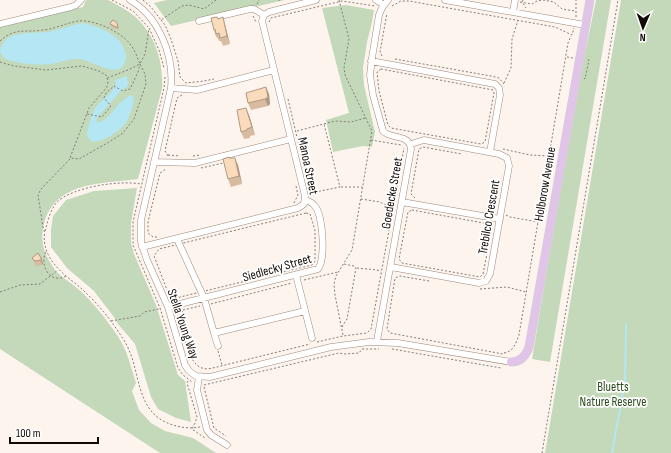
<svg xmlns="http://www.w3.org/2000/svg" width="671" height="453" viewBox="0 0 671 453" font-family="'Sofia Sans Condensed',sans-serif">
  <rect width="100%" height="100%" fill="#fef4ee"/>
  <path fill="#c3d9b9" d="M86 0C93 0 101 0 107 0 112 1 117 5 121 7 151 23 164 56 162 89L138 179C102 184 55 181 44 224 40 241 43 252 53 267 58 276 70 281 78 289 93 302 106 319 117 335 127 349 131 367 136 383L132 391 139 410 151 423 165 431 193 438 216 453H160L0 349V25L83 7Z
    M167 0H285L171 26 154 3Z
    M596 0H611L550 362 532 359 576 97Z
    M621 0H671V453H545Z
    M346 5 374 10 372 22 367 42 363 68 364 85 375 132 372 147 363 146 333 152 326 120 349 113 322 8Z
    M137 188 131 223V243L134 254 156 305 178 375 185 381 191 422 176 418 158 409 151 397 135 344 118 324 114 317 94 291 67 268 51 247V229L53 216 66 200 94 191Z"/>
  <path fill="#b5e6f3" d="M83 23C101 27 124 36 126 56 126 61 124 67 119 69 109 73 91 61 81 59 72 58 60 63 51 64 35 66 19 63 5 59L0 52C3 29 30 34 47 32 59 30 71 25 83 23Z
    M127 76 128 86 121 91 97 118V123C107 121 113 110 120 103 123 100 127 98 131 95L133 96C135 101 133 106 131 111 129 115 128 120 126 123 118 132 105 141 93 142L88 138 87 134C88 126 92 114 96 107 103 98 113 94 116 83L115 80Z"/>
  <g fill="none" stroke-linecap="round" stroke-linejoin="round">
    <path stroke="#b5e6f3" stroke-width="2" d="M612 453 625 381 626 324"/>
    <g stroke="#9d887b" stroke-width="7">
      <path id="minor" d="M130 0C159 17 174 55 171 88L141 220V242L147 260 168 307 185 365 189 371 196 376 210 377 331 347 369 342 398 343 511 362
        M376 0 384 5
        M445 0 585 25
        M513 12 515 0
        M199 21 250 9H254L264 15
        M0 24 71 7 76 5 81 0
        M371 61 495 84 499 88 500 95 490 152
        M171 88 197 90 274 70
        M154 162 195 163 291 139
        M402 202 500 219
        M177 239 204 298 214 333
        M142 247 298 208 304 204 305 196 262 21 264 15 269 12 316 0
        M391 267 479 283 486 281 490 274 509 166 507 158 499 154 424 140 411 144
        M296 275 312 338
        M168 307 318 269C326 259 323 213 314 205 312 202 308 201 305 200
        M377 341 411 149C409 133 391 140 383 131L373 95 370 75 372 58 379 15 382 8 388 0
        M218 346 214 333 305 311
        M199 377 197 390 207 430 211 435 227 445"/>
    </g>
    <g stroke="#d4d3d2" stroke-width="9">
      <path id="major" d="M511 362C521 362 526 356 529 347L590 0"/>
    </g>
    <path stroke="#857c77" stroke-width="1" stroke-dasharray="2 2" stroke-linecap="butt" d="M112 0 133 11 148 27
      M143 0 151 7 161 20 182 6 189 5 204 9 216 0
      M278 0H280
      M339 0 349 39 344 68 345 75 372 131 352 250 336 276 334 284 335 295 343 335
      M523 0 522 2 526 8
      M520 2 532 4 537 1 543 0 554 2 562 9 575 11
      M257 4 259 0
      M392 6 401 1H409L555 27 572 35 574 28
      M253 16 256 22
      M576 17V0
      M161 20 165 25 171 39 178 61 180 77 186 83 204 81 214 79
      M269 22 271 18 342 1 375 6
      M149 28 159 50 164 68
      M0 41C15 27 25 33 43 30 55 29 66 23 78 21 94 19 121 32 130 44 135 50 137 57 140 64L145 54 149 29
      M382 56 380 52 387 13
      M567 57 573 58
      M395 59 491 76 499 78 504 84
      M0 62 14 66 46 70 82 66 99 71 106 75 108 81 107 87 89 108 70 158 79 159 109 142 123 133 134 119 146 84 145 74 140 64 128 70 107 78
      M381 69 493 90 494 93 485 142 481 144 391 128 388 125 379 91 377 72Z
      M165 77 164 88 133 222V245L160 308 178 368 183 375 192 382
      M584 78 585 79 589 60H586
      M504 83 511 68 512 39 518 20
      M288 99 300 150
      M87 114 102 117 111 106 104 98 106 93 114 86 123 91 130 89 138 72 140 64
      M297 131 335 121 351 122 365 118
      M371 140 401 145
      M503 149 530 155 549 156
      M168 155 180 156
      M168 156 165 151 177 98 182 95
      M193 156 200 155
      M70 159 41 189 38 195 43 227C46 233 43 238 45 245 46 252 51 261 56 266 64 276 76 283 85 292 100 306 114 324 125 342 138 364 136 393 152 412 163 425 185 430 200 427
      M201 168 223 163
      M341 187H362
      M311 193 340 187 324 124
      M415 198 411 194 419 149 423 147 462 154
      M361 199 380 202 383 204 392 206
      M294 203 298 195 296 186
      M412 210 489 224 492 228 483 274 480 277 402 263 399 259 408 212Z
      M306 213 310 214 315 230V261L312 265 176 298 169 295 154 256 159 249Z
      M506 215 510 217 538 222
      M45 231C48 221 50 210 57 202 73 187 119 180 141 184
      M157 237H153L148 233V222L160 173 166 169
      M46 252C39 265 50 285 66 276
      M357 268C365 269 373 269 381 271
      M304 280 338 272
      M429 281 400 276 395 278 387 329 390 333 503 354
      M480 289 507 287 526 292
      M0 292 20 285 40 284 58 270
      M211 304 292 283
      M183 310 200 306
      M183 311 179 316C182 330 188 364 202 368 207 370 212 368 217 367L310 344
      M111 321 140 316 144 312 159 309
      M342 327 347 319 356 268 354 266 344 264
      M317 342 343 336 367 333 371 329 404 148
      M392 349 501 368V367
      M218 351 222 365
      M504 353C513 352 516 343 519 335L568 43 571 36
      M188 381 187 383 197 417 195 423 192 429 205 438
      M204 385 339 353 344 354 359 353 362 349H379
      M204 387 214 428 226 436
      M542 453 618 0"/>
    <use href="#minor" stroke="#fff" stroke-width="6"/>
    <use href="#major" stroke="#e0c5e9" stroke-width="8"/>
  </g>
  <path fill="#d7bca2" d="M223 17 225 25 230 44 223 46 221 41H219L217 37H216L214 30 218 19Z
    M110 24 118 26 119 30 111 27Z
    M269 94 270 104 268 106 251 110 248 103Z
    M249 115 255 135 250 136V138L244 139 241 132Z
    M229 158 238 165 242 184 231 187 228 179Z
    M38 253 43 263 42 265 36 266 32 258Z"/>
  <path fill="#af9984" d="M223 17 225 25 230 44 227 36Z
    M266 87 269 94 270 104 268 106 265 99Z
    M246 108 249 115 255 135 252 127Z
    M235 158 238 165 242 184 239 176Z
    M41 258 43 263 42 265 41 260Z"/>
  <path fill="#fadbbc" stroke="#af9984" d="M217 17 218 19 223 17 227 36 220 38 219 33 216 34 215 29 214 30 211 18Z
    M113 20 117 23 118 28 110 24 111 22Z
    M266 87 268 97 265 99 248 103 246 93Z
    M246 108 252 127 247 129V130L241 132 237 110Z
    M229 157V158H235L239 176 228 179 223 159Z
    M38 253 41 258V260L35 261 32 258Z"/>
  <g text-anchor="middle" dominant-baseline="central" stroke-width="3.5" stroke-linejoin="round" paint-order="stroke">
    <g font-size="13" fill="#110906" stroke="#fff">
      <text transform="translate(308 166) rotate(78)">Manoa Street</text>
      <text transform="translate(545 184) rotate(-80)">Holborow Avenue</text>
      <text transform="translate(392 193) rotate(-80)">Goedecke Street</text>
      <text transform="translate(489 217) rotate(-80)">Trebilco Crescent</text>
      <text transform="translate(277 268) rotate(-16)">Siedlecky Street</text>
      <text transform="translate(183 324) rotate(71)">Stella Young Way</text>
    </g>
    <g font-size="13" fill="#2b4b1b" stroke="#fff">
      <text x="613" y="387">Bluetts<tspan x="613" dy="15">Nature Reserve</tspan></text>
    </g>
  </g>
  <g transform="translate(643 28) rotate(182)" stroke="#ffffff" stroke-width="3" paint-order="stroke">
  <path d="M0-3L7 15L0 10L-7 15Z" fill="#110906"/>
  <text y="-6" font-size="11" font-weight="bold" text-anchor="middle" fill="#110906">N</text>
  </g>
  <path d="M10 437v6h88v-6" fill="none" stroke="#110906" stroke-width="2"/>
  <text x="16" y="437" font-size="12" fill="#110906" stroke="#ffffff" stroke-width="3" paint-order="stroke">100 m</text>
</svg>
